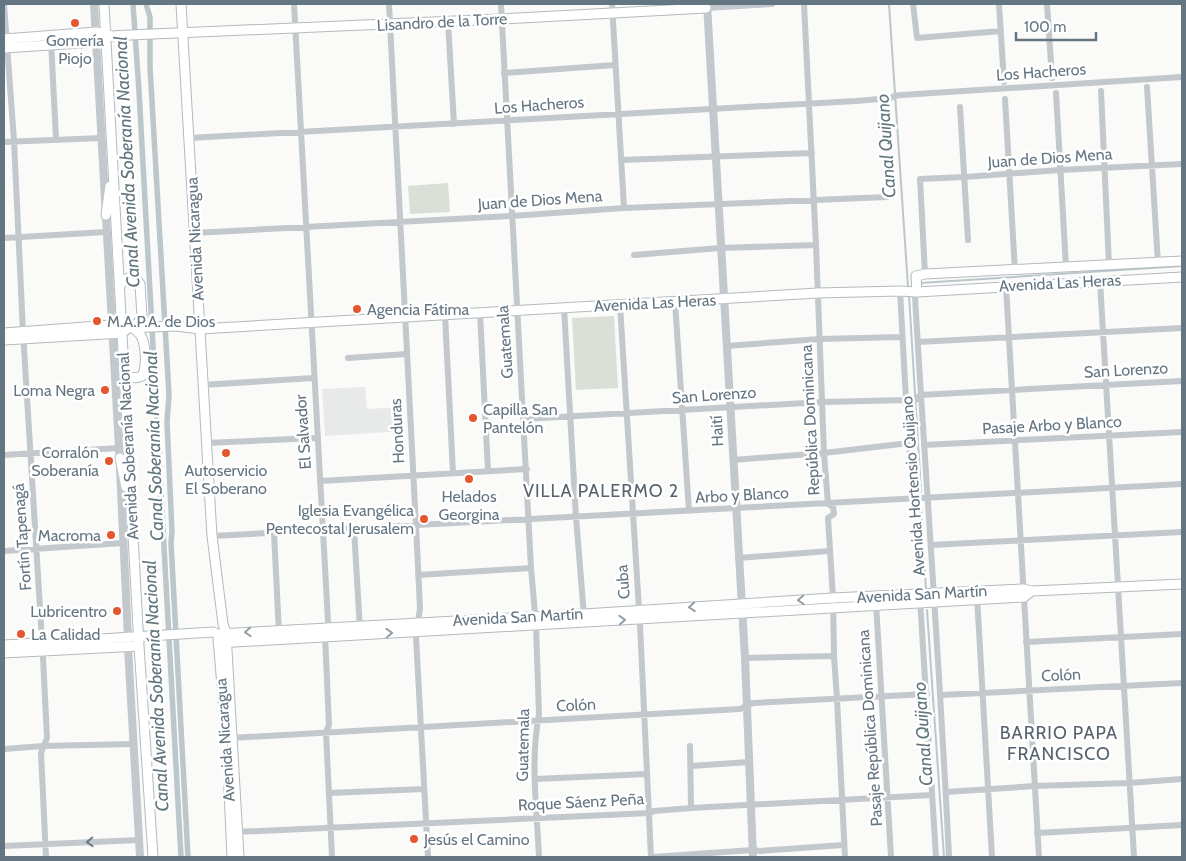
<svg xmlns="http://www.w3.org/2000/svg" width="1186" height="861" viewBox="0 0 1186 861" font-family="Cabin,sans-serif">
  <rect width="100%" height="100%" fill="#fafaf8"/>
  <path fill="#e8e9e9" d="M365 387 367 409 403 407 404 431 325 436 322 389Z"/>
  <path fill="#dadfd7" d="M448 183 450 212 410 214 408 186Z
    M614 316 618 388 576 390 572 318Z"/>
  <g fill="none" stroke-linecap="round" stroke-linejoin="round">
    <path stroke="#bbc7cb" stroke-width="2" d="M889 4 908 287
      M920 283 1182 266
      M909 295 921 492
      M921 504 926 589
      M927 610 944 857"/>
    <path stroke="#bbc7cb" stroke-width="5.5" d="M133 4 139 91 181 857
      M146 4 150 17V67L169 395 167 422 172 532 171 543 188 857"/>
    <g stroke="#b3babf" stroke-width="11">
      <path id="secondary" d="M104 4 139 646 153 857
        M181 4 212 536 223 624 226 633 239 857
        M4 39 96 32 109 35
        M4 48 96 42 111 36 130 35 501 19 706 8
        M106 215 110 186
        M119 287 125 279C131 277 136 278 140 284L142 317 134 328C137 332 141 334 142 338 146 348 147 367 142 376 135 379 131 378 124 374
        M917 292 916 276 925 274 1182 261
        M4 333 112 325H122L128 328 176 326 200 329 818 293 900 291 917 292 1182 277
        M4 340 122 333 126 330
        M120 458 126 487
        M218 638 226 735
        M218 643 1024 597 1032 591
        M4 645 213 632 218 634 584 614 833 598 1023 589 1032 591 1182 584
        M4 653 139 646
        M228 768 232 857"/>
    </g>
    <path stroke="#c3c8cc" stroke-width="6" d="M4 4 14 141 23 332 43 657 47 738 41 753 46 857
      M294 4 328 622V628L325 635 329 725 326 732 332 857
      M389 4 416 526 420 608 416 637 428 857
      M501 4 531 568 536 625 539 715C530 759 537 812 539 857
      M612 4 624 208
      M804 4 816 245 824 453 828 504 833 507 834 514 828 518 833 598 834 656 837 699 845 857
      M913 4 917 38 1001 31
      M999 4 1004 82
      M1047 4 1052 78
      M706 8 772 4
      M448 22 454 124
      M51 41 56 139
      M504 73 615 65
      M1147 87 1158 263
      M1101 91 1109 265
      M1056 93 1066 267
      M1005 99 1015 271
      M960 107 968 240
      M189 138C411 127 634 112 856 101L891 98 894 96 901 95 1182 77
      M4 142 102 138
      M621 160 812 153
      M194 233 512 216 624 208 887 197
      M4 238 106 232
      M634 255 720 248 816 245
      M925 274 920 179 965 177 1060 170 1182 164
      M1100 281 1134 857
      M1006 286 1039 857
      M900 291 906 400 913 499
      M917 292 915 297C926 484 940 670 949 857
      M675 302 689 511
      M620 305 640 625 651 857
      M564 308 576 517 584 616
      M480 313 488 471
      M445 315 453 473
      M918 342 1182 328
      M726 346 820 339 902 337
      M348 358 407 354
      M203 385 313 378
      M524 419 823 402 906 400 917 399 920 395 1182 381
      M207 443 317 438
      M924 445 1182 432
      M4 455 119 448
      M733 460 824 453 909 443
      M320 481 527 469
      M354 529 360 630
      M274 533 279 633
      M212 536 1182 484
      M931 545 1182 532
      M4 551 123 543
      M738 558 829 551
      M418 575 531 568
      M977 596 992 857
      M920 599 936 857
      M876 603 891 857
      M1026 642 1182 634
      M745 658 834 656
      M941 695 1182 683
      M230 738 740 709 753 703 927 694
      M690 746 691 808
      M4 749 43 746 133 744
      M691 766 749 762
      M536 779 647 774
      M946 792 1035 786 1129 783 1182 779
      M329 793 424 789
      M235 832 650 813 654 811 691 808 932 795
      M1037 833 1182 825
      M4 846 139 840
      M653 857 753 850 760 851 843 845"/>
    <path stroke="#c3c8cc" stroke-width="8" d="M94 4 119 448 128 638
      M707 4 745 658 753 857
      M128 647 140 857"/>
    <use href="#secondary" stroke="#fff" stroke-width="9"/>
  </g>
  <defs><path id="oneway-chevron" d="M-2-3.5L2.5 0L-2 3.5" fill="none" stroke-width="1.6" stroke-linecap="round" stroke-linejoin="round" transform="scale(1.25)"/></defs>
  <g stroke="#939fa8">
    <use href="#oneway-chevron" transform="translate(801 600) rotate(177)"/>
    <use href="#oneway-chevron" transform="translate(692 607) rotate(176)"/>
    <use href="#oneway-chevron" transform="translate(622 620) rotate(-3)"/>
    <use href="#oneway-chevron" transform="translate(248 632) rotate(177)"/>
    <use href="#oneway-chevron" transform="translate(389 633) rotate(-2)"/>
  </g>
  <use stroke="#6a7a87" href="#oneway-chevron" transform="translate(90 842) rotate(178)"/>
  <g fill="#e4572e" stroke="#fff" stroke-width="2">
    <circle cx="75" cy="23" r="5"/>
    <circle cx="357" cy="309" r="5"/>
    <circle cx="97" cy="321" r="5"/>
    <circle cx="105" cy="390" r="5"/>
    <circle cx="473" cy="418" r="5"/>
    <circle cx="226" cy="453" r="5"/>
    <circle cx="109" cy="461" r="5"/>
    <circle cx="469" cy="479" r="5"/>
    <circle cx="424" cy="519" r="5"/>
    <circle cx="111" cy="535" r="5"/>
    <circle cx="117" cy="611" r="5"/>
    <circle cx="21" cy="634" r="5"/>
    <circle cx="414" cy="839" r="5"/>
  </g>
  <g text-anchor="middle" dominant-baseline="central" stroke-width="5" stroke-linejoin="round" paint-order="stroke">
    <g font-size="16" fill="#657683" stroke="#fff">
      <text transform="translate(442 22) rotate(-3)">Lisandro de la Torre</text>
      <text transform="translate(1041 72) rotate(-4)">Los Hacheros</text>
      <text transform="translate(539 105) rotate(-4)">Los Hacheros</text>
      <text transform="translate(1050 158) rotate(-4)">Juan de Dios Mena</text>
      <text transform="translate(540 200) rotate(-4)">Juan de Dios Mena</text>
      <text transform="translate(195 239) rotate(-93)">Avenida Nicaragua</text>
      <text transform="translate(1060 283) rotate(-3)">Avenida Las Heras</text>
      <text transform="translate(655 303) rotate(-3)">Avenida Las Heras</text>
      <text transform="translate(505 342) rotate(-94)">Guatemala</text>
      <text transform="translate(1126 370) rotate(-3)">San Lorenzo</text>
      <text transform="translate(714 395) rotate(-4)">San Lorenzo</text>
      <text transform="translate(810 420) rotate(-93)">República Dominicana</text>
      <text transform="translate(1052 425) rotate(-3)">Pasaje Arbo y Blanco</text>
      <text transform="translate(397 431) rotate(-93)">Honduras</text>
      <text transform="translate(717 431) rotate(-93)">Haití</text>
      <text transform="translate(303 432) rotate(-94)">El Salvador</text>
      <text transform="translate(128 446) rotate(-93)">Avenida Soberanía Nacional</text>
      <text transform="translate(913 486) rotate(-94)">Avenida Hortensio Quijano</text>
      <text transform="translate(742 495) rotate(-3)">Arbo y Blanco</text>
      <text transform="translate(22 537) rotate(-94)">Fortín Tapenagá</text>
      <text transform="translate(623 582) rotate(-94)">Cuba</text>
      <text transform="translate(922 594) rotate(-3)">Avenida San Martín</text>
      <text transform="translate(518 617) rotate(-3)">Avenida San Martín</text>
      <text transform="translate(1061 675) rotate(-3)">Colón</text>
      <text transform="translate(576 705) rotate(-3)">Colón</text>
      <text transform="translate(870 728) rotate(-94)">Pasaje República Dominicana</text>
      <text transform="translate(225 740) rotate(-94)">Avenida Nicaragua</text>
      <text transform="translate(523 745) rotate(-89)">Guatemala</text>
      <text transform="translate(581 802) rotate(-3)">Roque Sáenz Peña</text>
    </g>
    <g font-size="16" fill="#657683" stroke="#fff" text-anchor="start">
      <text x="75" y="40" text-anchor="middle">Gomería<tspan x="75" dy="18">Piojo</tspan></text>
      <text x="367" y="309">Agencia Fátima</text>
      <text x="107" y="321">M.A.P.A. de Dios</text>
      <text x="95" y="390" text-anchor="end">Loma Negra</text>
      <text x="483" y="409">Capilla San<tspan x="483" dy="18">Pantelón</tspan></text>
      <text x="99" y="452" text-anchor="end">Corralón<tspan x="99" dy="18">Soberanía</tspan></text>
      <text x="226" y="470" text-anchor="middle">Autoservicio<tspan x="226" dy="18">El Soberano</tspan></text>
      <text x="469" y="496" text-anchor="middle">Helados<tspan x="469" dy="18">Georgina</tspan></text>
      <text x="414" y="510" text-anchor="end">Iglesia Evangélica<tspan x="414" dy="18">Pentecostal Jerusalem</tspan></text>
      <text x="101" y="535" text-anchor="end">Macroma</text>
      <text x="107" y="611" text-anchor="end">Lubricentro</text>
      <text x="31" y="634">La Calidad</text>
      <text x="424" y="839">Jesús el Camino</text>
    </g>
    <g font-size="18" font-style="italic" fill="#60757c" stroke="#fff">
      <text transform="translate(886 146) rotate(-94)">Canal Quijano</text>
      <text transform="translate(127 162) rotate(-93)">Canal Avenida Soberanía Nacional</text>
      <text transform="translate(154 446) rotate(-92)">Canal Soberanía Nacional</text>
      <text transform="translate(156 686) rotate(-93)">Canal Avenida Soberanía Nacional</text>
      <text transform="translate(923 734) rotate(-94)">Canal Quijano</text>
    </g>
    <g font-size="18" letter-spacing="1" fill="#57646e" stroke="#fff">
      <text x="601" y="491">VILLA PALERMO 2</text>
      <text x="1059" y="733">BARRIO PAPA<tspan x="1059" dy="21">FRANCISCO</tspan></text>
    </g>
  </g>
  <rect width="1186" height="861" fill="none" stroke="#657683" stroke-width="10"/>
  <path d="M1016 32v8h80v-8" fill="none" stroke="#657683" stroke-width="2.5"/>
  <text x="1024" y="32" font-size="15" fill="#657683" stroke="#ffffff" stroke-width="4" paint-order="stroke">100 m</text>
</svg>
